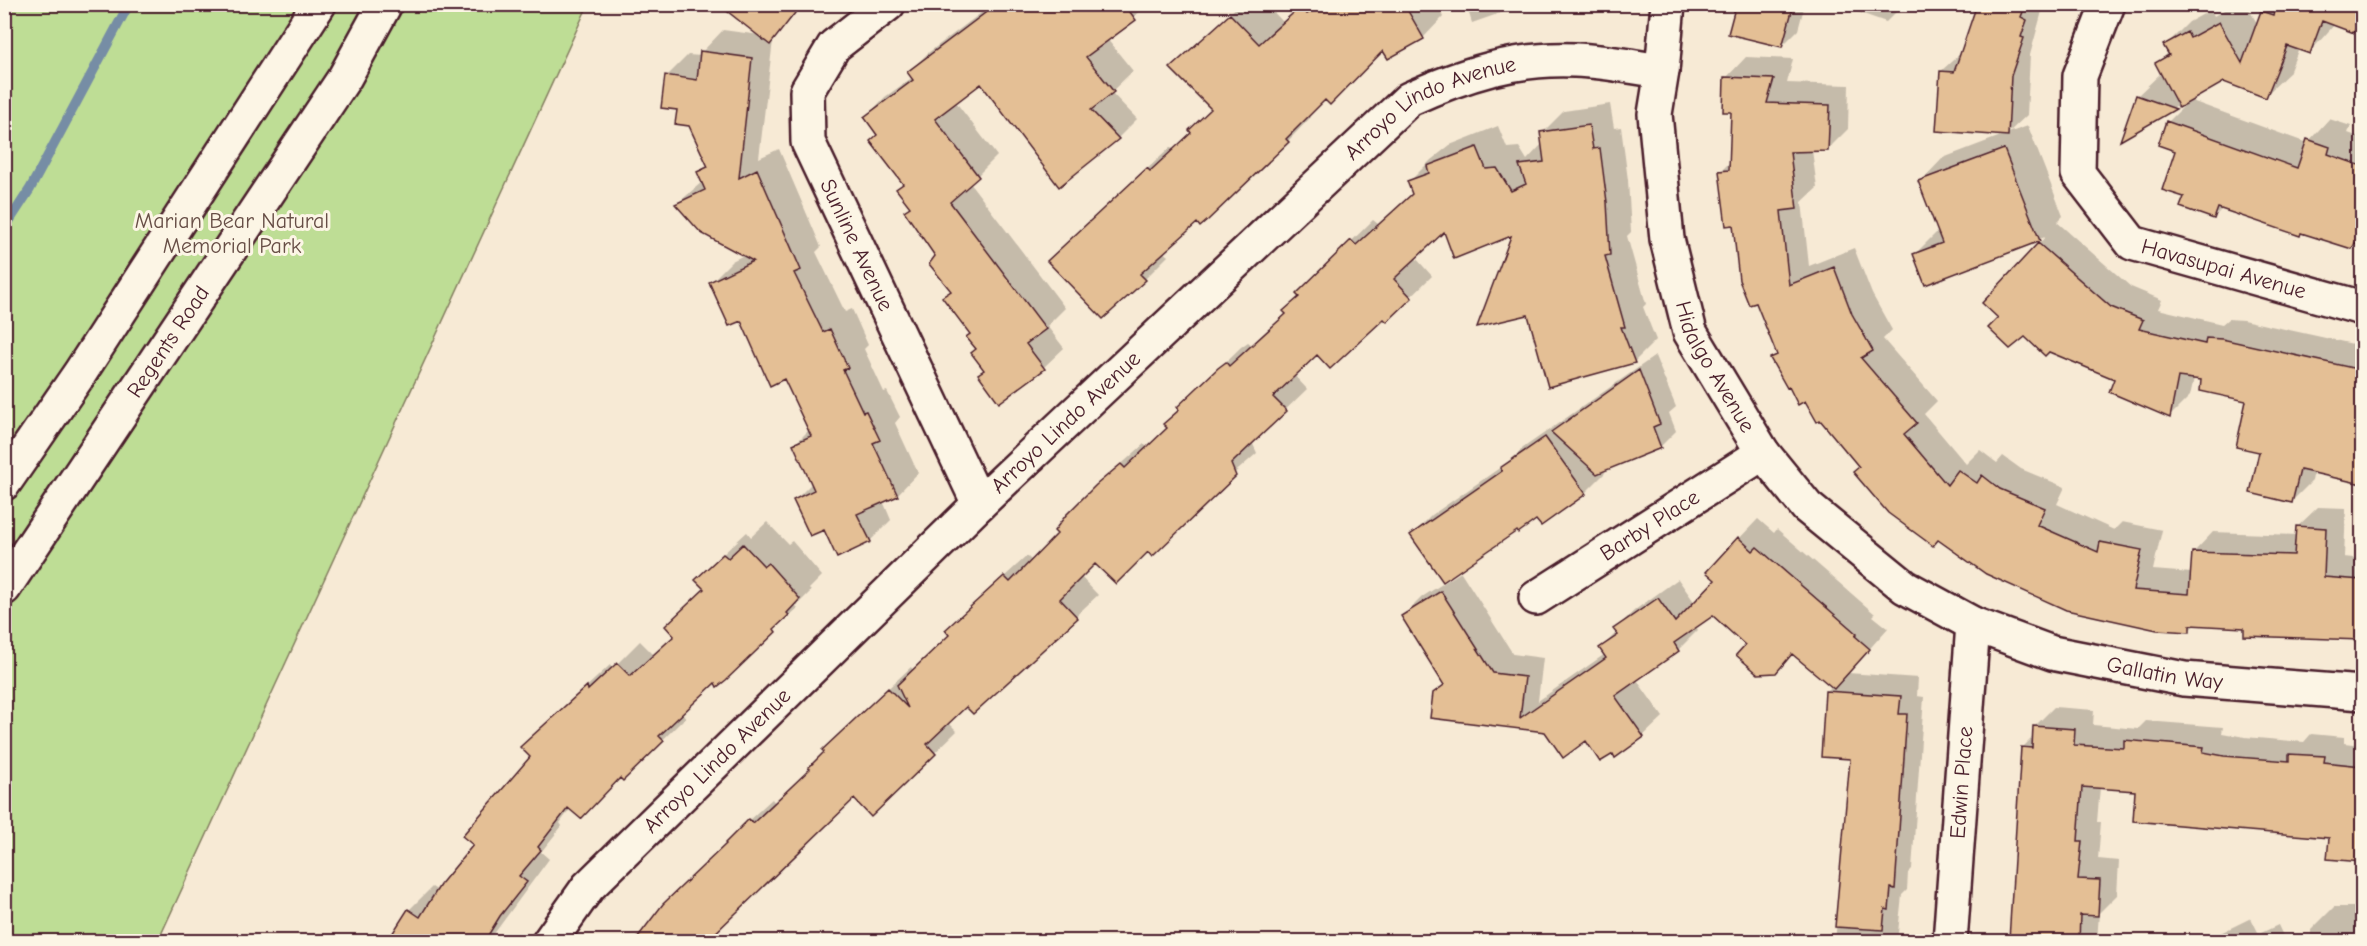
<svg xmlns="http://www.w3.org/2000/svg" width="2367" height="946" viewBox="0 0 2367 946" font-family="'Comic Neue',sans-serif">
  <rect width="100%" height="100%" fill="#f7ead5"/>
  <filter id="ink" filterUnits="userSpaceOnUse"><feTurbulence type="fractalNoise" baseFrequency=".0167" numOctaves="2"/><feDisplacementMap in="SourceGraphic" scale="12" xChannelSelector="R" yChannelSelector="G"/><feConvolveMatrix kernelMatrix="1 2 1 2 8 2 1 2 1" color-interpolation-filters="sRGB"/></filter>
  <g filter="url(#ink)">
    <path fill="#bedd95" stroke="#847e60" stroke-width="1.5" d="M5 5H588L158 941 5 942Z"/>
    <path fill="#0003" d="M733 4H804L773 40 759 158 779 149 821 247 816 252 845 312 852 309 868 345 864 349 884 392 887 391 900 417 895 423 918 473 897 495 883 501 891 520 870 541 825 528 795 500 812 483 794 445 810 429 785 377 742 319 711 282 732 261 744 255 677 204 703 181 699 172 708 164 690 125 678 109 667 76 688 55 701 56 702 52 723 30 760 35Z
      M993 4H1149L1107 39 1133 71 1111 92 1137 119 1118 138 981 81 955 101 997 156 970 183 1065 308 1047 326 1064 348 1044 367 999 400 972 334 944 297 952 290 912 206 898 189 904 183 879 134 866 117 885 97 913 77 909 72 928 53Z
      M1240 4H1266L1283 22 1303 4H1339L1325 98 1308 115 1310 118 1288 141 1163 252 1168 256 1145 279 1071 239 1171 147 1174 150 1213 108 1172 68Z
      M1357 4H1436L1443 17 1423 38Z
      M1466 4H1515L1509 10 1472 23Z
      M1589 4H1610L1606 9Z
      M1737 4H1805L1798 30 1782 46Z
      M1851 4H1904L1886 22 1849 9Z
      M1963 4H2044L2030 55 2027 115 2008 133 2028 126 2063 216 2057 222 2131 287 2162 300 2158 309 2222 324 2228 319 2243 320 2362 346V479L2360 482 2314 471 2312 481 2292 501 2261 451 2247 400 2202 379 2194 378 2190 396 2170 416 2116 379 2025 335 2000 317 2039 244 2045 237 1926 283 1915 254 1939 230 1920 182 1943 158 2006 134 1941 71 1962 52 1977 9Z
      M2234 4H2246L2258 25 2263 12 2270 4H2362V22L2354 31 2335 24 2310 52 2299 48 2289 73 2265 96 2224 81 2189 100 2307 143 2329 119 2351 126 2348 133 2362 138V244L2357 242 2352 248 2223 208 2214 217 2186 196 2177 150 2160 144 2168 122 2187 103 2179 104 2123 137 2137 96 2162 72 2157 63 2169 52 2165 46 2189 22 2211 10 2214 16Z
      M1746 57 1793 59 1787 83 1849 85 1848 129 1828 149 1812 150 1817 188 1802 202 1809 266 1854 248 1872 294 1892 330 1883 339 1937 401 1924 414 1966 464 1980 450 1997 463 2003 456 2021 469 2065 487 2057 504 2114 530 2122 522 2162 530 2153 570 2192 573 2193 553 2213 532 2297 535V527L2318 507 2346 508 2344 557 2362 559V643L2353 642V638L2246 627 2196 624 2189 630 1861 466 1772 359 1778 353 1735 223 1720 172 1731 161 1733 111 1726 78Z
      M1610 104 1614 128 1621 127 1628 180 1631 232 1627 236 1646 304 1643 307 1656 340 1635 361 1549 385 1513 233 1444 230 1415 257 1432 276 1387 320 1384 317 1317 353 1294 375 1307 389 1252 442 1257 453 1148 550 1095 561 1080 576 1098 595 973 712 966 705 948 722 957 731 871 815 854 797 731 915 710 942H635L748 821 772 799 775 803 812 769 846 728 911 667 913 670 951 634 969 609 1027 556 1032 561 1059 534 1097 486 1144 444 1148 448 1169 427 1180 409 1201 386 1241 347 1248 342 1252 345 1287 313 1300 296 1298 294 1373 220 1378 224 1413 193 1409 182 1431 160 1450 145 1498 126 1507 148 1519 147 1527 160 1542 144V133L1564 111Z
      M1655 356 1676 407 1669 413 1676 431 1660 447 1603 470 1605 473 1585 493 1537 518 1412 535 1432 515 1511 460 1523 448Z
      M1758 519 1774 533 1777 529 1875 614 1873 616 1888 628 1848 673 1918 678 1917 696 1924 697 1912 869 1908 873 1907 890 1902 895 1897 942H1835L1852 757 1827 691 1832 686 1794 653 1775 672 1713 614 1695 626 1698 630 1678 650 1636 679 1663 717 1643 736 1616 756 1613 751 1587 739 1546 731 1434 694 1445 683 1402 617 1422 597 1461 572 1513 654 1543 658 1538 701 1605 654 1601 648 1617 632 1615 629 1635 610 1678 579 1695 603 1717 580 1708 571Z
      M767 522 788 544 792 541 822 576 809 589 811 591 796 606 798 608 681 713 686 717 623 779 620 776 571 808 560 823 562 826 541 852 549 859 488 942H395L409 910 432 887 438 891 476 845 532 757 522 747 610 665 612 669 640 641 653 654 675 634 705 588 720 557 747 532 751 537Z
      M2054 707 2094 710 2093 725 2138 729 2146 721 2223 727 2222 733 2245 737 2304 742 2311 734 2344 737V743L2362 745V860L2329 857 2331 836 2137 790 2100 787 2097 822H2101L2098 859 2119 861 2117 895 2099 913 2097 942H2009L2022 748 2034 736V727Z
      M2334 907H2362V942H2202L2251 918 2259 934 2278 925 2284 938 2311 937V930Z"/>
    <g fill="none" stroke-linecap="round" stroke-linejoin="round">
      <path stroke="#768da5" stroke-width="10" d="M4 229 30 189 129 4"/>
    </g>
    <path fill="#e4bf95" stroke="#4a1f2b" stroke-width="1.5" d="M718 4H802L770 45Z
      M997 4H1124L1136 20 1086 57 1114 92 1091 110 1119 139 1059 187 981 84 935 119 979 177 950 202 1046 329 1026 344 1045 369 999 403 978 374 984 370 971 353 976 349 966 337 970 334 942 297 951 291 929 264 935 256 904 211 910 207 896 189 903 184 870 141 877 135 864 117 913 80 907 72Z
      M1324 4H1404L1424 39 1388 59 1383 51 1330 105 1325 100 1286 139 1289 142 1208 220 1200 227 1197 223 1140 274 1146 280 1103 319 1047 261 1147 168 1150 171 1191 133 1189 130 1211 109 1170 68 1230 14 1259 44 1301 6 1307 14Z
      M1736 4H1794L1782 47 1728 34Z
      M1977 4H2026L2021 17 2027 20 2021 37 2024 38 2011 76 2008 136 1936 131 1940 71 1954 72Z
      M2276 4H2362V10L2354 33 2322 21 2310 54 2287 46 2266 98 2224 82 2179 108 2155 63 2169 55 2163 45 2187 32 2190 38 2219 22 2242 63 2261 11 2273 15Z
      M700 51 752 58 739 178 757 169 801 270 794 273 823 332 830 329 848 368 843 370 863 412 866 411 880 440 873 443 898 496 857 514 871 542 837 558 824 530 810 536 793 500 814 490 793 444 811 436 784 379 770 386 741 321 729 326 709 282 753 261 701 233 675 204 705 190 697 172 708 167 689 126 675 124 677 110 661 108 665 75 697 80Z
      M1724 77 1774 79 1767 103 1830 105 1828 151 1790 152 1797 209 1781 211 1789 285 1834 267 1852 314 1873 351 1861 358 1917 423 1904 434 1947 485 1958 470 1977 483 1982 475 2000 489 2045 508 2037 525 2098 552 2100 542 2142 550 2133 590 2189 594 2192 552 2294 555 2296 526 2326 528 2324 577 2362 580V640L2244 636V628L2190 625V632L2157 630 2066 610 1986 574 1938 540 1933 546 1888 513 1853 472 1859 467 1820 420 1817 422 1805 401 1798 405 1789 387 1787 388 1770 358 1777 355 1756 303 1749 305 1739 280 1733 225 1726 226 1719 171 1729 170 1731 112H1723Z
      M2136 95 2176 109 2120 141Z
      M2166 121 2297 168 2307 139 2330 147 2328 154 2362 166V246L2355 243 2352 249 2301 233 2300 236 2218 208 2214 219 2180 207 2184 197 2162 190 2175 151 2158 145Z
      M1589 125 1593 149 1600 148 1607 202 1610 255 1605 256 1625 327H1621L1635 363 1548 387 1528 315 1477 327 1511 236 1454 259 1444 232 1394 279 1412 298 1387 322 1384 319 1330 369 1317 355 1273 397 1287 411 1231 464 1236 476 1152 557 1148 552 1116 584 1095 564 1060 599 1078 618 973 714 966 707 927 744 936 754 871 817 854 799 706 942H634L663 904 726 844 725 843 749 819 753 823 810 769 808 768 824 752 822 750 888 688 908 708 897 685 949 635 945 630 1004 576 1010 582 1057 534 1054 531 1066 515 1096 485 1121 464 1125 468 1167 428 1163 424 1179 410 1177 407 1218 368 1226 362 1229 366 1286 314 1283 311 1299 297 1296 294 1351 240 1356 245 1412 194 1407 181 1429 173 1427 166 1477 147 1486 169 1497 168 1511 191 1526 184 1519 165 1544 162 1540 132Z
      M2004 149 2040 241 1925 285 1913 254 1942 243 1918 181Z
      M2038 243 2111 307 2143 320 2139 329 2205 344 2206 338 2222 339 2362 370V484L2300 470 2292 503 2250 493 2259 452 2236 447 2246 401 2200 391 2201 380 2178 377 2170 418 2109 392 2114 379 2049 352 2045 356 2025 337 2010 349 1988 328 1998 318 1982 303Z
      M1639 370 1660 424 1653 427 1661 448 1597 474 1551 432Z
      M1545 437 1586 494 1541 526 1536 520 1518 533 1517 531 1443 582 1410 535 1502 471 1500 468Z
      M1738 537 1753 551 1757 547 1857 634 1855 636 1870 649 1834 689 1792 654 1776 673 1758 674 1736 655 1745 645 1713 616 1674 643 1679 651 1615 696 1644 737 1615 758 1613 754 1600 762 1586 741 1563 758 1545 732 1430 718 1433 693 1444 685 1401 616 1441 591 1493 673 1525 677 1520 718 1606 658 1599 648 1618 635 1613 629 1658 598 1675 622 1715 580 1706 572Z
      M743 544 764 566 768 563 800 599 787 613 789 615 774 629 776 632 726 680 717 687 715 683 659 736 664 741 623 781 620 778 581 819 568 808 538 847 541 850 519 876 527 882 500 916 484 942H387L408 909 420 917 440 885 473 845 462 836 530 757 520 747 587 686 588 690 617 663 630 676 674 636 665 626 704 589 695 580 723 554 728 558Z
      M1825 691 1901 696 1899 714H1907L1895 889 1891 888 1889 910 1885 909 1883 930 1835 927 1850 759 1821 757Z
      M2033 726 2075 729 2074 745 2124 748V740L2204 747 2203 752 2224 756 2289 761V754L2325 756 2324 762 2362 766V862L2327 859 2329 838 2133 821 2135 791 2082 787 2078 841H2082L2078 879 2100 880 2098 916 2080 915 2079 942 2009 940 2021 747 2032 748Z"/>
    <g fill="none" stroke-linecap="round" stroke-linejoin="round">
      <g stroke="#4a1f2b" stroke-width="38">
        <g id="street">
          <path id="s1" d="M888 4 834 46 807 91 808 142 979 504"/>
          <path id="s2" d="M1668 4 1662 71 1655 114 1667 239 1690 332 1763 453 1807 507 1905 587 1973 624 2052 653 2184 679 2362 693"/>
          <path id="s3" d="M2108 4 2080 76 2078 173 2132 243 2362 308"/>
          <path id="s4" d="M1536 598 1763 453"/>
          <path id="s5" d="M549 942 588 887 979 504 1409 99C1462 75 1516 57 1575 60 1604 61 1633 67 1662 71"/>
          <path id="s6" d="M1950 942 1973 624"/>
        </g>
      </g>
      <g stroke="#4a1f2b" stroke-width="38">
        <g id="secondary">
          <path d="M4 483 80 373 319 4"/>
          <path id="s7" d="M4 588 345 77 385 4"/>
        </g>
      </g>
      <use href="#street" stroke="#fcf5e5" stroke-width="33"/>
      <use href="#secondary" stroke="#fcf5e5" stroke-width="33"/>
    </g>
  </g>
  <g text-anchor="middle" dominant-baseline="central" stroke-width="6" stroke-linejoin="round" paint-order="stroke">
    <g font-size="22" fill="#4a1f2b" stroke="#fcf5e5">
      <text stroke="none"><textPath href="#s5" startOffset="1220">Arroyo Lindo Avenue</textPath></text>
      <text stroke="none"><textPath href="#s1" startOffset="286">Sunline Avenue</textPath></text>
      <text stroke="none"><textPath href="#s3" startOffset="358">Havasupai Avenue</textPath></text>
      <text stroke="none"><textPath href="#s7" startOffset="296">Regents Road</textPath></text>
      <text stroke="none"><textPath href="#s2" startOffset="374">Hidalgo Avenue</textPath></text>
      <text stroke="none"><textPath href="#s5" startOffset="734">Arroyo Lindo Avenue</textPath></text>
      <text stroke="none"><textPath href="#s4" startOffset="135">Barby Place</textPath></text>
      <text stroke="none"><textPath href="#s2" startOffset="946">Gallatin Way</textPath></text>
      <text stroke="none"><textPath href="#s5" startOffset="248">Arroyo Lindo Avenue</textPath></text>
      <text stroke="none"><textPath href="#s6" startOffset="160">Edwin Place</textPath></text>
    </g>
    <g font-size="22" fill="#674e46" stroke="#fcf5e5">
      <text x="232" y="221">Marian Bear Natural<tspan x="232" dy="25">Memorial Park</tspan></text>
    </g>
  </g>
  <rect width="2367" height="946" fill="none" stroke="#fcf5e5" stroke-width="24"/>
  <rect x="12" y="12" width="2343" height="922" fill="none" stroke="#4a1f2b" stroke-width="2" filter="url(#ink)"/>
</svg>
